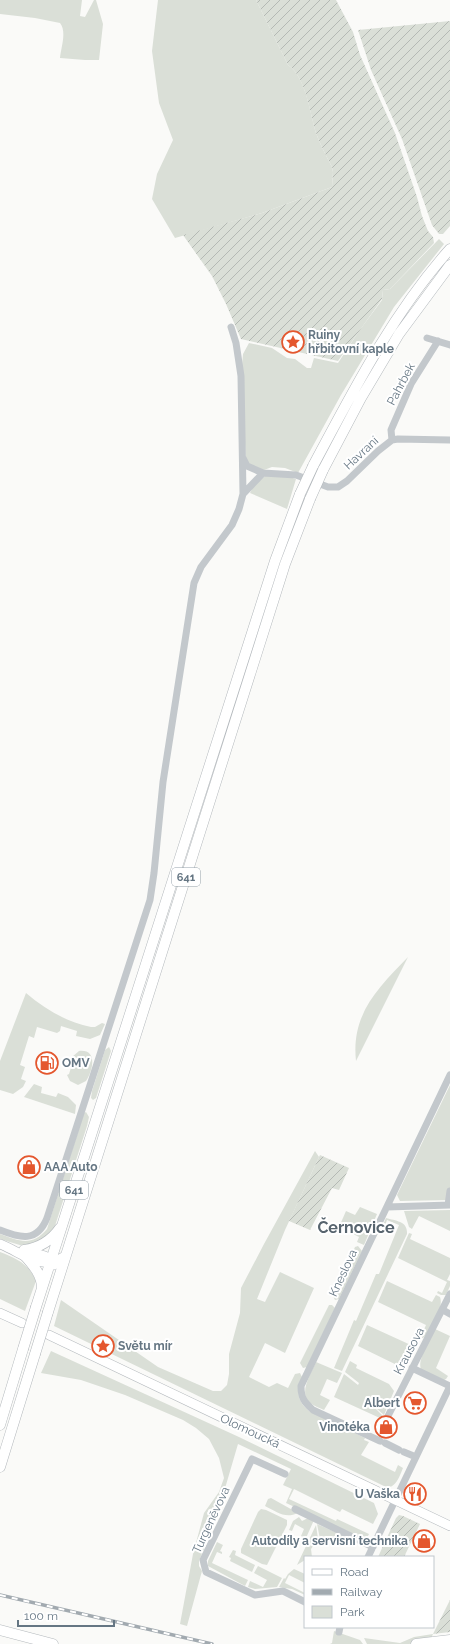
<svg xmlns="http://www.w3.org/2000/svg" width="450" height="1644" viewBox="0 0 450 1644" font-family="Raleway,sans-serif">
  <defs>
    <pattern id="garden-furrows" width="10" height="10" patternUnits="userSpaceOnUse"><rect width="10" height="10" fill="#dadfd7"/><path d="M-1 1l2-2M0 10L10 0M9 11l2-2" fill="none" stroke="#b4b9b4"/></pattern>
  </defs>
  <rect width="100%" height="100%" fill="#fafaf8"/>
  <path fill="#dadfd7" d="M0 0H82L80 16 85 17 94 0H96L103 24 99 60H85L60 58C61 47 67 32 60 23L35 18 0 14Z
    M158 0H256L288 65C306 77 310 113 316 133 320 144 326 156 332 167L333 172 332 187 262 213 175 238 152 199 157 174 173 140 159 103 152 51Z
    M439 239 444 244 394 307 341 395 298 473 285 468 272 467 264 470 253 468 246 460 241 376 243 354 249 343 272 348 287 358 295 359 307 368H311L314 358 338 363 359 331 382 300 383 290 390 289Z
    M265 476H285L296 479 287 509 250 493 254 485Z
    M408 957 356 1061C351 1014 378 988 408 957Z
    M26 993C45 1009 66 1022 91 1027H95L102 1023 105 1024 100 1035 90 1039 76 1036 77 1031 61 1026 60 1031 57 1033 37 1027 34 1038 29 1036 20 1065 25 1067 21 1079 26 1081 23 1087 13 1094 0 1090V1061Z
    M109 1047 111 1051 96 1098 93 1100 91 1098 92 1091 105 1050Z
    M79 1051C98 1049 93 1070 86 1081L78 1085 70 1081 67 1075 69 1074 74 1058 72 1057Z
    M34 1084 42 1087 41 1093 56 1097 58 1093 68 1097 76 1105 75 1114 24 1097Z
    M450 1085V1200L400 1201 397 1195Z
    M86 1112 89 1117 87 1126 54 1229 45 1240 23 1246 0 1239V1234C19 1241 32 1247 47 1229L84 1113Z
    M315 1151 319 1157 285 1230 257 1299 265 1302 280 1272 314 1288 285 1353 265 1343 249 1377 269 1387 277 1383 288 1388 295 1374 300 1373 302 1377C296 1391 297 1401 309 1411L365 1438 364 1440 369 1442 361 1455 395 1472 398 1465 403 1468C400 1475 396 1489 386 1487L54 1326 61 1300 158 1367 213 1391H221L227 1385 229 1374V1354L240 1313 241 1288 264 1244Z
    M360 1207 377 1214 364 1245 357 1242 359 1237 339 1227 346 1211 355 1215Z
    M450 1210V1231L419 1216 412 1229 409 1227 404 1211Z
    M386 1218C396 1221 408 1221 407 1234L342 1371 334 1368 354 1320 356 1321 376 1274H379L399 1225 387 1220 384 1228 382 1227Z
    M409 1233 412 1234 410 1239 450 1258V1274L447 1280 450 1281V1286L446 1295H441L437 1293 438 1291 442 1293 447 1282 398 1258Z
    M358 1246 362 1251 339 1299 335 1300 333 1296 355 1247Z
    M0 1252C16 1258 29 1264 36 1281L25 1311 0 1299Z
    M387 1281 432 1302 436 1295 440 1297C444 1307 432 1331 423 1338L415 1336 416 1334 421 1336 426 1325 378 1302Z
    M329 1305H332L335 1308 307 1367 303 1368 300 1363Z
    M367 1325 413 1346 416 1342 405 1369 358 1346Z
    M435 1329 450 1336 436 1368 448 1376 446 1379 444 1380 421 1370C417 1360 430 1339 435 1329Z
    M51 1351 239 1437 374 1503 378 1514 373 1524 342 1509 340 1512 294 1489 289 1499 336 1521 337 1519 369 1534 366 1540 286 1503 292 1489 283 1485 291 1469 238 1444 221 1502V1508L199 1561V1566L202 1571 187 1626 180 1624 193 1554 204 1513 219 1492 224 1478 219 1458 209 1439 196 1428 183 1420 125 1395 81 1380 41 1373Z
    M350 1361 357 1365 356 1368 389 1384 394 1391 384 1415 370 1403 383 1416 382 1419 334 1397 344 1374 358 1385 359 1383 345 1372Z
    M316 1362 342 1373 337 1383 327 1379 320 1395 330 1400 324 1410C320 1408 314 1406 310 1403 298 1393 311 1374 316 1362Z
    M271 1498 298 1513C285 1519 277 1512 265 1506L268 1499Z
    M261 1509 266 1510 287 1520V1525L267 1565 262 1564 241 1553V1549L258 1512Z
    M299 1517 302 1521 308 1518 314 1520 306 1538 301 1536 304 1529 295 1524 292 1531 289 1530 293 1521Z
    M317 1524 344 1536 345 1539 331 1544 326 1538 320 1539Z
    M316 1525 318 1539 311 1549 312 1557H305V1560L297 1565Z
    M217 1542 223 1545 220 1551 222 1552V1554L217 1552 212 1563 248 1580 245 1586 208 1566V1561Z
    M233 1550 236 1551 235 1555 255 1565 252 1572 230 1561 231 1558 229 1557Z
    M258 1566 282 1578 277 1587 255 1589 248 1587 250 1581 263 1587 267 1580 254 1573Z
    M294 1569 305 1574V1583L289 1575 285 1583 305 1593V1595L292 1589 279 1587 284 1578 285 1579 288 1574Z
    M334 1631 360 1640 363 1644H330L332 1643Z
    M433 1634 430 1641 409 1644H367L364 1638 400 1643 414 1637Z"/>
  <path fill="url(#garden-furrows)" d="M256 0H336L353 32 360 55 395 133 417 197 422 216 428 231 433 237 434 243 390 289 383 290 382 299 338 361 241 339 226 304 212 276 183 235 262 213 332 187 333 172 332 167C326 156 320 144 316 133 310 114 306 77 288 65Z
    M450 21V226L443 234H439L432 225 402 139 371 70 358 30Z
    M320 1155 349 1168 339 1190 332 1188 310 1230 289 1221Z
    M399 1515 403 1516 420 1524 404 1557H378L396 1518Z
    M450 1600V1632L433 1634Z"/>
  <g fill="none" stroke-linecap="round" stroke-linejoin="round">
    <g stroke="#b5babe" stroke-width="10">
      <path id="major" d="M0 1244C23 1253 40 1272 65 1256
        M25 1250 45 1256 54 1265
        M0 1313 22 1323
        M49 1335 450 1526"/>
    </g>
    <g stroke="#b4b9bd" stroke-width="11">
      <path id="highway" d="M313 466C353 391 393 313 450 249
        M323 470 361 398 399 334 450 265
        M24 1250C39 1248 51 1241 60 1228
        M25 1256C33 1265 42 1275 42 1288
        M36 1307 275 561 300 494
        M48 1312 285 564 310 499
        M0 1425 23 1349
        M0 1467 35 1354
        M0 1630 53 1644
        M416 1644 450 1640"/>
    </g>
    <path stroke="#c3c8cc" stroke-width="7" d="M231 327 236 343 241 376 243 494
      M427 338 450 345
      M392 440 391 430 411 384 438 341
      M243 458 247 466 263 473
      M448 1205 450 1191
      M387 1207 450 1205
      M0 1230C20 1238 37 1243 47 1218L150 900 154 873 163 782 194 583 201 567 232 525 239 509 243 494 263 473 296 475 328 487H338L347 481 378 451 392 440 398 439 450 440
      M443 1310 450 1314
      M412 1368 450 1386
      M387 1418 450 1294
      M380 1441 313 1410C304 1402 301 1398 301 1386L450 1075
      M385 1443 399 1450
      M404 1452 416 1457
      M285 1474 252 1459 203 1560 206 1572 255 1595 283 1591 305 1602
      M295 1509 373 1547
      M368 1557 450 1386
      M339 1632 340 1627"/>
    <use href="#major" stroke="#fff" stroke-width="9"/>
    <use href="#highway" stroke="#fff" stroke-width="10"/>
    <g stroke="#a2aab0" stroke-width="3.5">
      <path id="rail" d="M0 1595 212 1644"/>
    </g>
    <use href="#rail" stroke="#fff" stroke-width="2" stroke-dasharray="6" stroke-linecap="butt"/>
    <g stroke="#b4b9bd" stroke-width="11" stroke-linecap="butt">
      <path id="highway-bridge" d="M300 494 313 466
        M310 499 323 470
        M23 1349 36 1307
        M35 1354 48 1312"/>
    </g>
    <use href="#highway-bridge" stroke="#fff" stroke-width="10"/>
  </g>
  <defs>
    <g id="sight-ring" transform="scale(1.15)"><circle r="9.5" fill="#fff" stroke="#e4572e" stroke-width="1.5"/><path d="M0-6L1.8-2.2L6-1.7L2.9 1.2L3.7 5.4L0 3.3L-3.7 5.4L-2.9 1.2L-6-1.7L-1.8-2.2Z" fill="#e4572e"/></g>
    <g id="fuel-ring" transform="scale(1.15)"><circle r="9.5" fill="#fff" stroke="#e4572e" stroke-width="1.5"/><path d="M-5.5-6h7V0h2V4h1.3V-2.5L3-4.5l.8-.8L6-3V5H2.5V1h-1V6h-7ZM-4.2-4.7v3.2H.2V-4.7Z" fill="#e4572e"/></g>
    <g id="shop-ring" transform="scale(1.15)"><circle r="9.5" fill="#fff" stroke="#e4572e" stroke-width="1.5"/><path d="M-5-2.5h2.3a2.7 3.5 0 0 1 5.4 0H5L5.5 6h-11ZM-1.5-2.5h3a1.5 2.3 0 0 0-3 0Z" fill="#e4572e"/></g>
    <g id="supermarket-ring" transform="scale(1.15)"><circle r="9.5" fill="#fff" stroke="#e4572e" stroke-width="1.5"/><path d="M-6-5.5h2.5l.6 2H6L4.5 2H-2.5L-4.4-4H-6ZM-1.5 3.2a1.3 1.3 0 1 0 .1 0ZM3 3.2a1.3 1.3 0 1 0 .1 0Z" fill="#e4572e"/></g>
    <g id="restaurant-ring" transform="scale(1.15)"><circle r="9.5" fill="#fff" stroke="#e4572e" stroke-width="1.5"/><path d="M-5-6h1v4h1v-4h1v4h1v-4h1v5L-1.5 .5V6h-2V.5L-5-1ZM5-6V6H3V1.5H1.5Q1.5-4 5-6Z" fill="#e4572e"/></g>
  </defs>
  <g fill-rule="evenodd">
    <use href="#sight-ring" x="293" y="342"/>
    <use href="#fuel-ring" x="47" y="1063"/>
    <use href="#shop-ring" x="29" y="1167"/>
    <use href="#sight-ring" x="103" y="1346"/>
    <use href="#supermarket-ring" x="415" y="1403"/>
    <use href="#shop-ring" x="386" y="1427"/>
    <use href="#restaurant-ring" x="415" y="1494"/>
    <use href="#shop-ring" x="424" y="1541"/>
  </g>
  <g text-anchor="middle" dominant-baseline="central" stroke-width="4" stroke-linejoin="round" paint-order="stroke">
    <g fill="#fff" stroke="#939fa8" stroke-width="1">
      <rect x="172" y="868" width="28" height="18" rx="3"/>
      <rect x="60" y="1181" width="28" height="18" rx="3"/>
    </g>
    <g font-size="11" font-weight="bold" fill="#657683">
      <text x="186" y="877">641</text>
      <text x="74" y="1190">641</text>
    </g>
    <g font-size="12" font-weight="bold" fill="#657683" stroke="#fff" text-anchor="start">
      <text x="308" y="335">Ruiny<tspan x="308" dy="14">hřbitovní kaple</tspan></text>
      <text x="62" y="1063">OMV</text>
      <text x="44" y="1167">AAA Auto</text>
      <text x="118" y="1346">Světu mír</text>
      <text x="400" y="1403" text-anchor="end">Albert</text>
      <text x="370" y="1427" text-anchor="end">Vinotéka</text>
      <text x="400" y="1494" text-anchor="end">U Vaška</text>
      <text x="408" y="1541" text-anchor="end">Autodíly a servisní technika</text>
    </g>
    <g font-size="12" fill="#657683" stroke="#fff">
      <text transform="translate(401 384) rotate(-62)">Pahrbek</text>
      <text transform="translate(361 453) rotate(-43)">Havraní</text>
      <text transform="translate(343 1273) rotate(-65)">Kneslova</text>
      <text transform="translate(409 1351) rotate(-62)">Krausova</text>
      <text transform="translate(250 1431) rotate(25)">Olomoucká</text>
      <text transform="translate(211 1520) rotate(-65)">Turgeněvova</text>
    </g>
    <g font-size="16" font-weight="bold" fill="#57646e" stroke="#fff">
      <text x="356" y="1227">Černovice</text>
    </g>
  </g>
  <rect x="304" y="1556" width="130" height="72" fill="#ffffff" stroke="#c1c8cd"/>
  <rect x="312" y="1569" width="20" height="6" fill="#ffffff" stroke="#c1c8cd"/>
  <text x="340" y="1576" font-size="12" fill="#657683">Road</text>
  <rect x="312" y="1589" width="20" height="6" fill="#a2aab0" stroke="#c1c8cd"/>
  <text x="340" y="1596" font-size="12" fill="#657683">Railway</text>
  <rect x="312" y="1606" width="20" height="12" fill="#dadfd7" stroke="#c1c8cd"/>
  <text x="340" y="1616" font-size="12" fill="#657683">Park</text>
  <path d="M18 1620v6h96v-6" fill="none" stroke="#657683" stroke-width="2"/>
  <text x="24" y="1620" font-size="12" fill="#657683" stroke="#ffffff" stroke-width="3" paint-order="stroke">100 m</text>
</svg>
